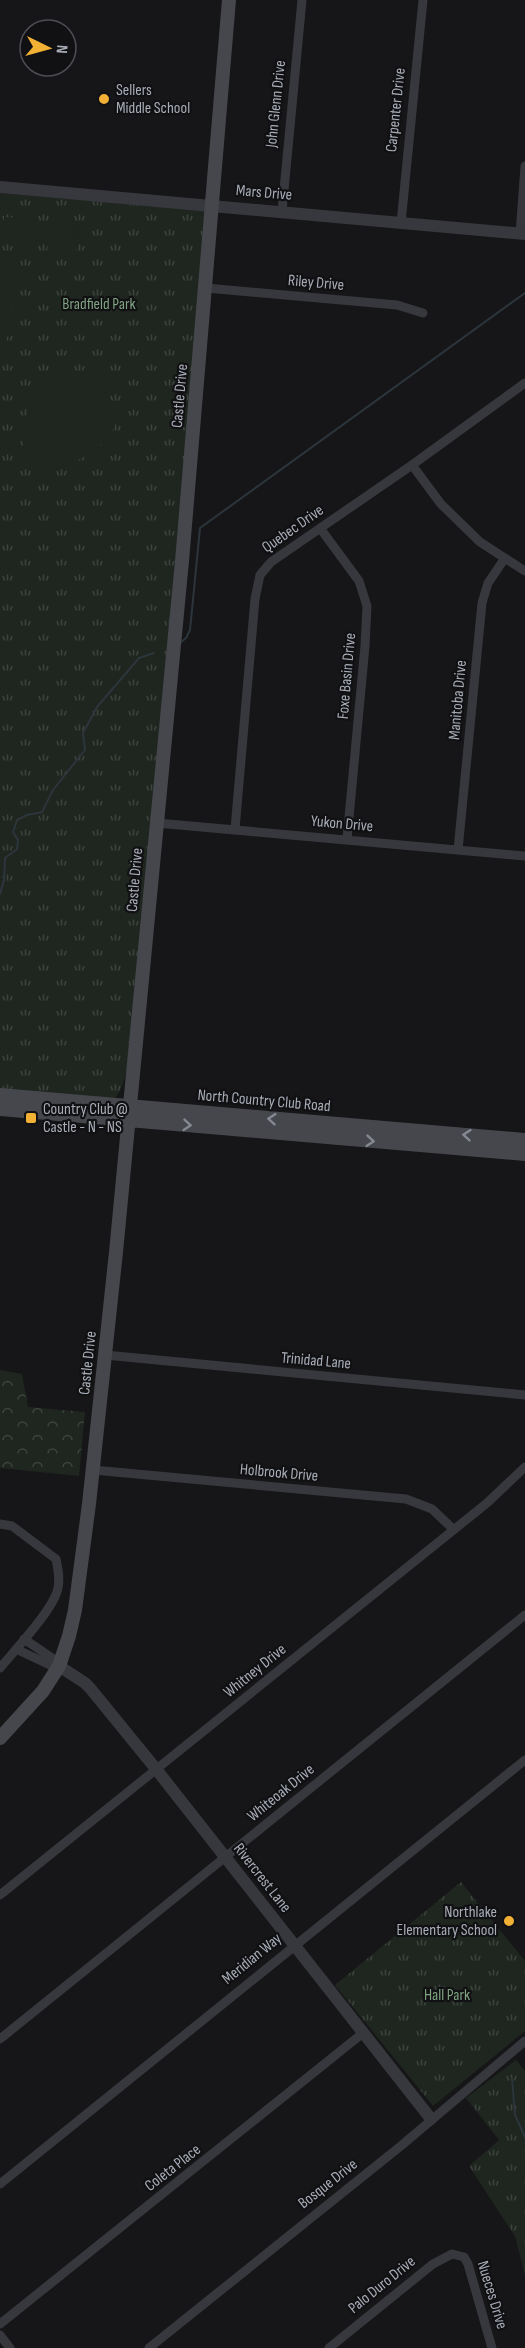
<svg xmlns="http://www.w3.org/2000/svg" width="525" height="2348" viewBox="0 0 525 2348" font-family="'Sofia Sans Condensed',sans-serif">
  <defs>
    <pattern id="forest-crowns" width="20" height="18" patternUnits="userSpaceOnUse" patternTransform="scale(1.5)"><rect width="20" height="18" fill="#1e261f"/><path d="M2 6a3 3 0 1 1 6 0M12 15a3 3 0 1 1 6 0" fill="none" stroke="#3c433d"/></pattern>
    <pattern id="park-tufts" width="24" height="20" patternUnits="userSpaceOnUse" patternTransform="scale(1.5)"><rect width="24" height="20" fill="#1e261f"/><path d="M3 7l-1-3M5 7V3M7 7l1-3M15 17l-1-3M17 17v-4M19 17l1-3" fill="none" stroke="#3c433d"/></pattern>
  </defs>
  <rect width="100%" height="100%" fill="#161618"/>
  <path fill="url(#forest-crowns)" d="M0 1370 22 1374 28 1407 85 1412 79 1476 0 1468Z"/>
  <path fill="url(#park-tufts)" d="M0 193 207 211 135 1002C132 1025 131 1083 114 1099L0 1090Z
    M461 1882 525 1961V2031L433 2106 335 1985Z
    M516 2060 525 2071V2275L515 2236 469 2166 499 2140 466 2098Z"/>
  <path fill="#1e261f" d="M4 217 35 219 34 237 3 235Z
    M49 223 79 225 78 239 48 236Z
    M48 241 77 244 76 257 47 255Z
    M0 253 7 255 16 267 10 331 6 340 0 345Z
    M48 375 111 380 105 399 120 407C114 449 74 470 35 466L23 454 29 390 38 378Z"/>
  <g fill="none" stroke-linecap="round" stroke-linejoin="round">
    <path stroke="#2c353c" stroke-width="2" d="M180 643 186 638 190 630 200 528 525 293
      M0 894 4 880 5 858 17 849 18 840 13 832 17 820 27 815 42 812 53 790 85 750 83 733 97 707 139 658 154 653
      M512 2078 515 2115 525 2137"/>
    <path stroke="#37383d" stroke-width="9" d="M282 211 302 0
      M401 223 423 0
      M520 234 525 166
      M206 288 397 305 423 313
      M412 465 441 504 480 542 525 571
      M320 528 359 581 367 606 365 646 347 839
      M157 823 525 856
      M235 829 255 599 260 575 271 562 412 465 525 383
      M458 850 482 603 488 583 505 558
      M105 1355 525 1395
      M93 1470 406 1499 432 1509 453 1529
      M0 1524 12 1526 56 1559C58 1569 60 1578 58 1588 54 1609 15 1650 0 1668
      M24 1639 55 1660 59 1666
      M16 1649 52 1666H59
      M0 1895 487 1503 525 1467
      M0 2039 525 1615
      M0 2184 525 1760
      M0 2324 363 2033
      M0 2335 10 2348
      M149 2348 402 2145 525 2041
      M329 2348 433 2264 452 2254 464 2257 468 2264 492 2348"/>
    <path stroke="#37383d" stroke-width="12" d="M0 187 525 234
      M59 1666 85 1683 90 1688 156 1769 431 2119"/>
    <path stroke="#45474d" stroke-width="14" d="M0 1095 525 1140
      M0 1109 525 1154
      M0 1738 43 1691 59 1666 69 1636 75 1610 89 1504 116 1252 182 561 229 0"/>
  </g>
  <defs><path id="oneway-chevron" d="M-2-3.5L2.5 0L-2 3.5" fill="none" stroke-width="1.6" stroke-linecap="round" stroke-linejoin="round" transform="scale(1.5)"/></defs>
  <g stroke="#858993">
    <use href="#oneway-chevron" transform="translate(272 1119) rotate(-175)"/>
    <use href="#oneway-chevron" transform="translate(187 1125) rotate(5)"/>
    <use href="#oneway-chevron" transform="translate(467 1135) rotate(-175)"/>
    <use href="#oneway-chevron" transform="translate(370 1141) rotate(5)"/>
  </g>
  <g fill="#f2b134" stroke="#111113" stroke-width="2">
    <circle cx="104" cy="99" r="6"/>
    <rect x="25" y="1112" width="12" height="12" rx="3"/>
    <circle cx="509" cy="1921" r="6"/>
  </g>
  <g text-anchor="middle" dominant-baseline="central" stroke-width="4.5" stroke-linejoin="round" paint-order="stroke">
    <g font-size="16" fill="#a8adb8" stroke="#111113" text-anchor="start">
      <text x="116" y="90">Sellers<tspan x="116" dy="18">Middle School</tspan></text>
      <text x="43" y="1109">Country Club @<tspan x="43" dy="18">Castle - N - NS</tspan></text>
      <text x="497" y="1912" text-anchor="end">Northlake<tspan x="497" dy="18">Elementary School</tspan></text>
    </g>
    <g font-size="16" fill="#a8adb8" stroke="#111113">
      <text transform="translate(276 104) rotate(-84)">John Glenn Drive</text>
      <text transform="translate(396 110) rotate(-84)">Carpenter Drive</text>
      <text transform="translate(264 193) rotate(5)">Mars Drive</text>
      <text transform="translate(316 283) rotate(5)">Riley Drive</text>
      <text transform="translate(180 396) rotate(-85)">Castle Drive</text>
      <text transform="translate(293 529) rotate(-35)">Quebec Drive</text>
      <text transform="translate(347 676) rotate(-85)">Foxe Basin Drive</text>
      <text transform="translate(458 700) rotate(-85)">Manitoba Drive</text>
      <text transform="translate(342 824) rotate(5)">Yukon Drive</text>
      <text transform="translate(135 880) rotate(-85)">Castle Drive</text>
      <text transform="translate(264 1101) rotate(5)">North Country Club Road</text>
      <text transform="translate(316 1361) rotate(5)">Trinidad Lane</text>
      <text transform="translate(88 1363) rotate(-84)">Castle Drive</text>
      <text transform="translate(279 1473) rotate(5)">Holbrook Drive</text>
      <text transform="translate(255 1671) rotate(-39)">Whitney Drive</text>
      <text transform="translate(281 1793) rotate(-39)">Whiteoak Drive</text>
      <text transform="translate(262 1878) rotate(52)">Rivercrest Lane</text>
      <text transform="translate(252 1959) rotate(-39)">Meridian Way</text>
      <text transform="translate(173 2168) rotate(-38)">Coleta Place</text>
      <text transform="translate(328 2184) rotate(-38)">Bosque Drive</text>
      <text transform="translate(382 2285) rotate(-39)">Palo Duro Drive</text>
      <text transform="translate(492 2295) rotate(73)">Nueces Drive</text>
    </g>
    <g font-size="16" fill="#7fa381" stroke="#111113">
      <text x="99" y="304">Bradfield Park</text>
      <text x="447" y="1995">Hall Park</text>
    </g>
  </g>
  <g transform="translate(48 48) rotate(95)"><circle r="28" fill="#111113" stroke="#4d4f55" stroke-width="1.5"/>
  <path d="M0-4.5L10 22L0 15L-10 22Z" fill="#f2b134"/>
  <text y="-9" font-size="16" font-weight="bold" text-anchor="middle" fill="#a8adb8">N</text>
  </g>
</svg>
